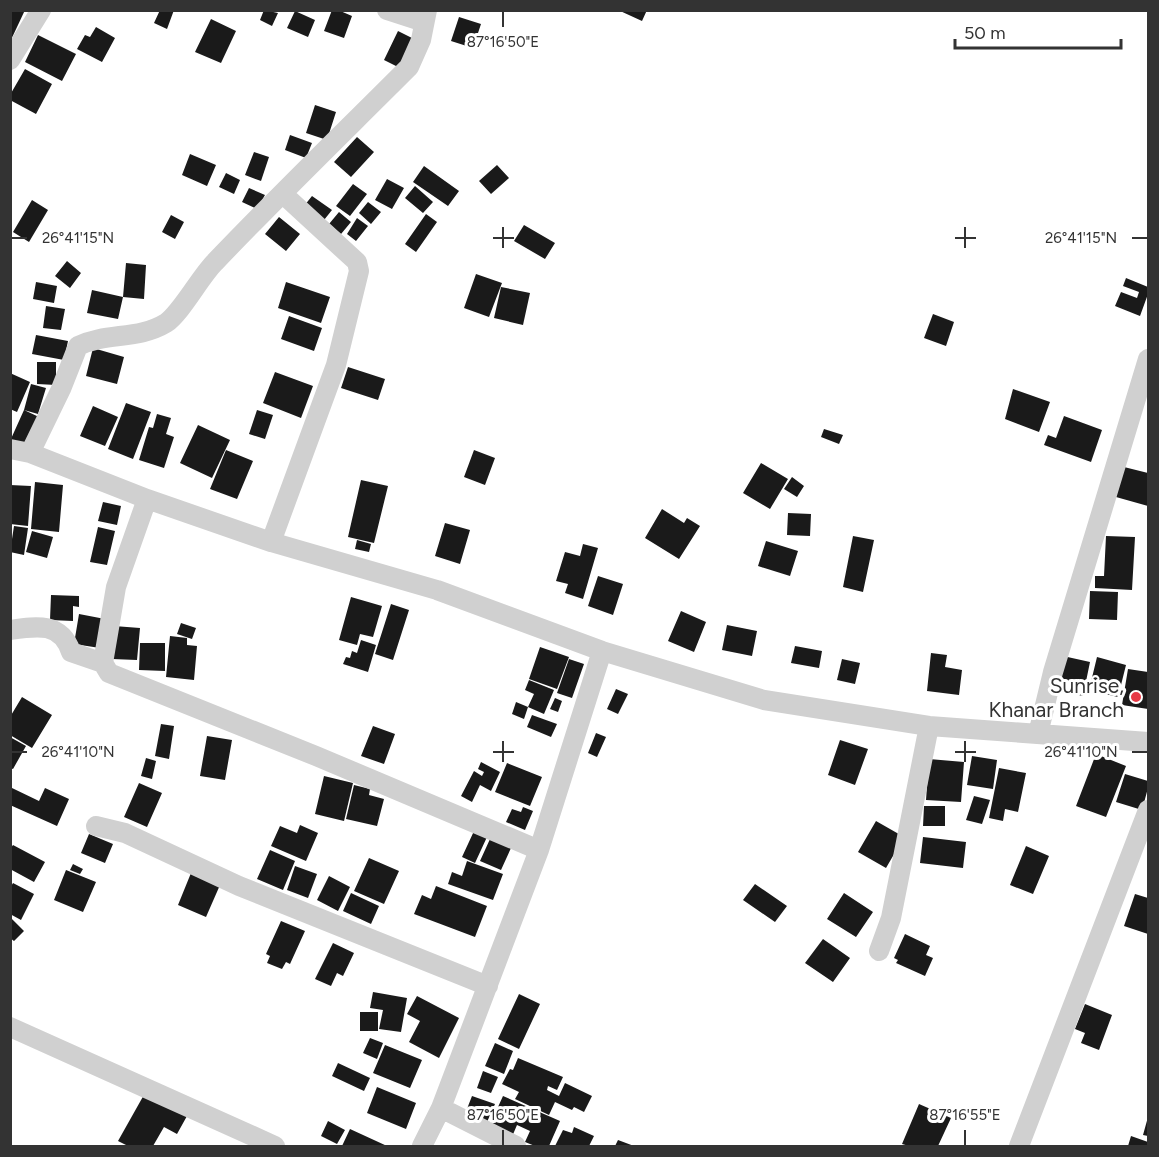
<svg xmlns="http://www.w3.org/2000/svg" width="1159" height="1157" viewBox="0 0 1159 1157" font-family="Figtree,sans-serif">
  <rect width="100%" height="100%" fill="#fff"/>
  <path fill="#1a1a1a" d="M10 10H25L10 42Z
    M160 10H174L167 29 154 23Z
    M264 10 278 13 272 26 260 20Z
    M332 10H338L352 16 344 38 324 31Z
    M618 10H647L642 21Z
    M295 11 315 20 308 37 287 28Z
    M459 17 481 24 473 48 451 41Z
    M211 19 236 31 221 63 195 52Z
    M96 27 115 38 102 62 77 49 85 35 90 37Z
    M398 31 418 41 404 70 384 60Z
    M38 35 76 54 62 81 25 62Z
    M25 69 52 84 36 114 10 100V95Z
    M315 105 336 112 327 140 306 133Z
    M290 135 312 143 306 158 285 150Z
    M357 137 374 152 351 177 334 162Z
    M254 152 269 157 261 181 245 175Z
    M190 154 216 165 207 186 182 175Z
    M497 165 509 178 491 194 479 181Z
    M424 166 459 191 448 206 413 182Z
    M226 173 240 180 234 194 219 187Z
    M387 179 404 188 392 209 375 200Z
    M353 184 367 194 350 216 336 206Z
    M415 186 433 202 423 213 405 198Z
    M249 188 265 195 257 209 242 202Z
    M312 196 332 210 324 220 304 206Z
    M32 200 48 210 29 242 13 232Z
    M368 202 381 212 371 224 359 213Z
    M339 212 351 222 341 234 329 224Z
    M426 214 437 222 416 252 405 244Z
    M171 215 184 222 175 239 162 232Z
    M279 217 300 234 286 251 265 234Z
    M357 218 368 226 356 241 347 234Z
    M524 225 555 243 545 259 514 241Z
    M67 261 81 273 70 288 55 276Z
    M126 263 146 265 144 299 123 297Z
    M476 274 502 283 489 317 464 308Z
    M1126 278 1148 287V294L1140 316 1115 306 1121 292 1137 298 1139 292 1123 286Z
    M36 282 57 286 54 303 33 299Z
    M286 282 330 297 321 323 278 308Z
    M501 287 530 293 523 325 494 318Z
    M92 290 123 297 118 319 87 313Z
    M46 306 65 309 61 330 43 328Z
    M933 314 954 322 946 346 924 338Z
    M289 316 322 328 314 351 281 339Z
    M36 335 68 341 64 360 32 354Z
    M93 348 124 357 117 384 86 376Z
    M37 362H56V385L37 384Z
    M348 367 385 379 378 400 341 388Z
    M275 372 313 386 301 418 263 403Z
    M10 373 30 382 17 412 10 409Z
    M31 384 46 388 38 414 24 410Z
    M1013 389 1050 402 1039 432 1005 419Z
    M126 403 151 412 133 459 108 449Z
    M93 406 118 417 105 446 80 436Z
    M24 410 39 417 26 447 10 441Z
    M257 410 273 415 265 439 249 434Z
    M157 414 171 418 166 434 174 437 164 468 139 460 149 427 153 428Z
    M1064 416 1102 430 1091 462 1044 445 1048 435 1056 438Z
    M198 425 230 440 212 478 180 463Z
    M824 429 843 435 839 444 821 437Z
    M226 450 253 461 237 499 210 489Z
    M474 450 495 458 485 485 464 477Z
    M761 463 788 479 770 509 743 493Z
    M1124 467 1148 473V506L1116 497Z
    M792 477 804 486 797 497 784 489Z
    M361 480 388 486 374 543 348 537Z
    M35 482 63 485 59 532 31 529Z
    M10 485 31 486 28 526 10 524Z
    M103 502 121 506 117 525 98 521Z
    M662 509 684 523 687 518 700 526 679 559 645 538Z
    M788 513 811 514 810 536 787 535Z
    M445 523 470 530 460 564 435 556Z
    M14 526 28 528 24 555 10 552Z
    M98 527 115 531 107 565 90 562Z
    M32 531 53 537 47 558 26 552Z
    M853 536 874 540 863 592 843 587Z
    M1106 536 1135 537 1132 590 1095 588V576H1104Z
    M357 540 371 544 369 552 355 549Z
    M766 541 798 551 790 576 758 566Z
    M583 544 598 548 583 599 565 593 568 584 556 581 565 552 580 556Z
    M598 576 623 584 613 615 588 606Z
    M1090 591 1118 592 1117 620 1089 619Z
    M51 595 79 596V607L73 606V621L50 620Z
    M351 597 382 606 373 637 360 634 357 645 339 640Z
    M391 604 409 610 393 660 375 654Z
    M681 611 706 622 694 652 668 641Z
    M79 614 105 619 100 648 74 644Z
    M181 623 196 628 192 639 177 634Z
    M727 625 757 631 752 656 722 650Z
    M114 626 140 628 137 660 112 659Z
    M170 636 187 638V645L197 646 194 680 166 677Z
    M361 640 376 645 368 672 343 664 346 657 350 658 352 651 357 653Z
    M140 643H165V671L139 670Z
    M795 646 822 651 819 668 791 663Z
    M540 647 569 657 557 689 529 679Z
    M931 653 947 655 945 667 962 670 959 695 927 691Z
    M1063 656 1090 662 1083 696 1056 690Z
    M1097 657 1126 665 1118 697 1089 690Z
    M569 659 584 664 572 698 557 693Z
    M842 659 860 663 855 684 837 680Z
    M1128 669 1148 672V709L1122 705Z
    M529 680 554 690 544 714 528 707 534 694 525 690Z
    M616 689 628 694 618 714 607 709Z
    M22 697 52 715 32 748 10 735V717Z
    M555 698 562 701 558 712 550 709Z
    M516 702 528 707 524 719 512 714Z
    M532 715 557 724 551 737 527 727Z
    M161 724 174 726 169 759 155 756Z
    M373 726 395 734 384 764 361 756Z
    M596 733 606 737 597 757 588 753Z
    M207 736 232 740 225 780 200 776Z
    M10 737 26 746 13 769 10 768Z
    M840 740 868 749 855 785 828 775Z
    M1096 754 1126 766 1106 817 1076 806Z
    M972 756 997 760 993 789 967 785Z
    M146 758 156 761 152 779 141 776Z
    M929 759 964 762 961 802 926 800Z
    M481 762 500 772 491 791 480 785 472 802 461 796 474 771 482 776 484 772 478 769Z
    M507 763 542 777 530 806 495 792Z
    M999 768 1026 773 1018 812 1005 809 1003 821 989 818Z
    M1125 774 1148 781V788L1142 810 1116 802Z
    M324 776 353 783 344 821 315 814Z
    M139 783 162 793 147 827 124 817Z
    M354 785 370 789 369 795 384 799 377 826 346 819Z
    M12 788 39 801 45 788 69 799 57 826 10 805Z
    M974 796 990 800 982 824 966 820Z
    M924 806H945V826H923Z
    M523 807 533 811 525 830 506 822 512 809 521 812Z
    M876 821 904 837 886 868 858 852Z
    M300 825 318 833 306 861 271 846 280 826 297 833Z
    M474 831 487 837 475 863 462 857Z
    M89 834 113 844 105 863 81 853Z
    M923 837 966 842 963 868 920 863Z
    M490 839 511 848 501 870 480 861Z
    M13 845 45 862 34 882 10 869V849Z
    M1026 846 1049 856 1033 894 1010 885Z
    M270 850 295 861 283 890 257 879Z
    M369 858 399 871 384 904 354 891Z
    M467 861 503 874 493 900 448 884 452 872 462 876Z
    M73 864 83 869 80 874 70 870Z
    M295 866 317 874 308 898 287 890Z
    M66 870 96 882 83 912 54 900Z
    M191 873 220 885 206 917 178 905Z
    M329 876 350 887 338 911 317 900Z
    M13 883 34 894 21 920 10 914V888Z
    M755 884 787 906 775 922 743 900Z
    M436 886 487 906 475 937 414 914 422 895 431 899Z
    M351 893 379 906 371 924 343 911Z
    M844 893 873 912 856 937 827 919Z
    M1135 894 1148 898V934L1124 926Z
    M10 917 24 931 14 941 10 938Z
    M281 921 305 931 290 964 286 962 282 969 267 963 270 956 266 954Z
    M905 934 930 946 926 955 933 958 925 976 896 963 898 960 894 958Z
    M823 939 850 958 833 982 805 963Z
    M333 943 354 953 343 976 337 973 331 986 315 979Z
    M373 992 407 998 401 1032 379 1029 383 1010 370 1008Z
    M519 994 540 1004 519 1049 498 1039Z
    M417 996 459 1018 439 1058 409 1042 420 1021 407 1014Z
    M1085 1004 1112 1015 1099 1050 1081 1043 1085 1033 1075 1029Z
    M360 1012H378V1031H360Z
    M370 1038 383 1043 377 1059 363 1053Z
    M495 1043 513 1051 504 1074 485 1066Z
    M385 1045 422 1060 410 1088 373 1073Z
    M518 1058 563 1077 557 1090 548 1086 547 1090 559 1096 565 1083 592 1096 584 1112 574 1107 572 1110 555 1102 549 1115 515 1099 519 1092 502 1084 510 1069 513 1070Z
    M338 1063 370 1078 364 1091 332 1076Z
    M483 1071 498 1077 491 1093 477 1088Z
    M377 1087 416 1103 406 1129 367 1113Z
    M145 1093 187 1116 177 1134 164 1127 153 1146H128L118 1141Z
    M472 1096 495 1104 487 1122 465 1114Z
    M503 1096 560 1121 549 1146H535L525 1142 530 1131 517 1125 511 1139 488 1129Z
    M919 1104 951 1118 938 1146H909L902 1144Z
    M1148 1117V1136L1143 1135Z
    M328 1121 345 1130 337 1144 321 1136Z
    M574 1127 594 1136 589 1146H555L563 1130 572 1133Z
    M350 1129 387 1146H342Z
    M1131 1136 1148 1142V1146H1128Z
    M618 1140 634 1146H615Z"/>
  <g fill="none" stroke-linecap="round" stroke-linejoin="round">
    <path stroke="#d0d0d0" stroke-width="20" d="M387 10 424 22
      M10 60 41 10
      M10 449 30 453 147 499 271 542 437 590 602 651 764 700 929 726 1148 742
      M30 453 61 389 78 346C107 332 138 340 166 323 181 313 200 277 215 262 278 196 344 132 409 67L421 40 427 10
      M271 542 336 365 359 271 357 262 283 194
      M10 630C37 626 61 622 71 652L103 663 109 673 316 756 539 850
      M103 663 116 587 147 499
      M1038 734 1053 672 1148 359
      M96 826 125 833 239 886 488 986
      M879 951 891 918 929 726
      M10 1027 275 1146
      M441 1108 516 1146
      M422 1146 441 1108 539 850 602 651
      M1019 1146 1148 810"/>
  </g>
  <path fill="none" stroke="#333" stroke-width="2" d="M503 12V27M503 227V248M965 227V248M12 238H27M493 238H514M955 238H976M1132 238H1147M503 741V762M965 741V762M12 752H27M493 752H514M955 752H976M1132 752H1147M503 1130V1145M965 1130V1145"/>
  <circle fill="#e63946" stroke="#fff" stroke-width="2" cx="1136" cy="697" r="6"/>
  <g text-anchor="middle" dominant-baseline="central" stroke-width="6" stroke-linejoin="round" paint-order="stroke">
    <g font-size="21" fill="#333" stroke="#fff" text-anchor="end">
      <text x="1124" y="685">Sunrise,<tspan x="1124" dy="24">Khanar Branch</tspan></text>
    </g>
  </g>
  <g font-size="15" text-anchor="middle" fill="#333" stroke="#fff" stroke-width="6" stroke-linejoin="round" paint-order="stroke">
    <text x="503" y="47">87°16'50"E</text>
    <text x="78" y="243">26°41'15"N</text>
    <text x="1081" y="243">26°41'15"N</text>
    <text x="78" y="757">26°41'10"N</text>
    <text x="1081" y="757">26°41'10"N</text>
    <text x="503" y="1120">87°16'50"E</text>
    <text x="965" y="1120">87°16'55"E</text>
  </g>
  <rect width="1159" height="1157" fill="none" stroke="#333333" stroke-width="24"/>
  <path d="M955 39v9h166v-9" fill="none" stroke="#333333" stroke-width="3"/>
  <text x="964" y="39" font-size="18" fill="#333333" stroke="#ffffff" stroke-width="4.5" paint-order="stroke">50 m</text>
</svg>
